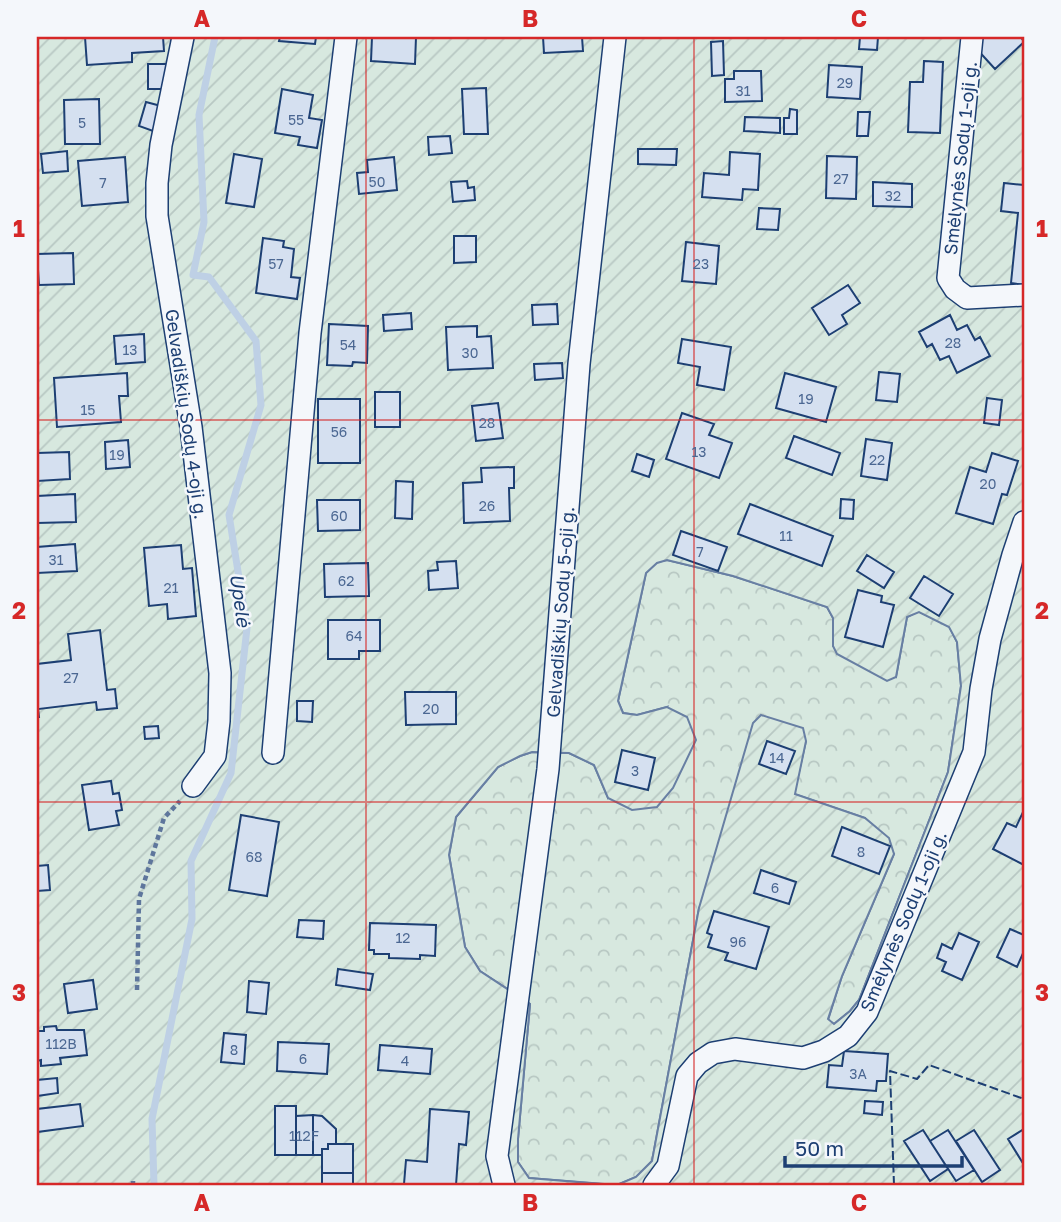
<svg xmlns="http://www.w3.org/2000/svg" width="1061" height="1222" viewBox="0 0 1061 1222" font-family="'Golos Text',sans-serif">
  <defs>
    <pattern id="forest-crowns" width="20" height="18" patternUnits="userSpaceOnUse" patternTransform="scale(1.75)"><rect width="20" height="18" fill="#d7e8df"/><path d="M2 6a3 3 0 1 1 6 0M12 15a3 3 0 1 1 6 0" fill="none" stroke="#b8c8c3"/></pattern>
    <pattern id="garden-furrows" width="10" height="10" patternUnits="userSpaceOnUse" patternTransform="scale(1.75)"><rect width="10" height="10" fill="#d7e8df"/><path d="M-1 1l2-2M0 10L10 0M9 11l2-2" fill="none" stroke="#b8c8c3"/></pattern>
  </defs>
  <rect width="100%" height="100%" fill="#f4f7fb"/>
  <path fill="url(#forest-crowns)" stroke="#687fa3" stroke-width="2" d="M667 560 733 576 827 607 833 618V646L896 677 907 617 918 611 949 626 957 642 961 686 948 772 859 1000 850 1011 834 1024 828 1020 842 976 894 854 865 818 794 794 806 741 699 908 652 1161 636 1177 617 1185 529 1178 518 1162V1139L530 1004 480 971 465 947 449 855 456 817 498 767 520 756 532 752 569 753 594 765 608 798 667 707 637 715 623 713 618 701 646 573 657 562Z"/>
  <path fill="url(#garden-furrows)" stroke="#687fa3" stroke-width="2" d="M37 37H1024V1185H617L636 1177 652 1161 699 908 753 723 761 715 803 728 806 741 795 794 865 818 889 838 894 854 842 976 828 1019 834 1024 850 1011 859 1000 948 772 961 686 957 642 949 627 919 612 907 617 896 677 887 681 837 654 833 646V618L827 607 733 576 667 560 657 563 646 573 618 701 623 713 637 715 667 707 687 717 696 740 673 788 657 807 632 810 608 798 594 765 569 753 532 752 520 756 498 767 456 817 449 855 465 947 480 971 530 1004 518 1139V1162L529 1178 613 1185H37Z"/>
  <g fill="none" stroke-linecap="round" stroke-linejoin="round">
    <path stroke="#bed0e5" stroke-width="7" d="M154 1185 152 1119 192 919 191 861 231 773 247 628 229 515 261 405 256 341 209 277 193 275 204 222 199 115 215 37"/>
  </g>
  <path fill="#d5e0f0" stroke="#1d3f73" stroke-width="2" d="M85 37H163L164 51 132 53V62L87 65Z
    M280 37H316L315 44 279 41Z
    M372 37H416L415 64 371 61Z
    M543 37H582L583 51 544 53Z
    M860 37H878L877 50 859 49Z
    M984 37H1021L1024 42 995 69 974 46Z
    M723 41 724 75 712 76 711 42Z
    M924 61 943 62 940 133 908 132 910 82H923Z
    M148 64H166V89H148Z
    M829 65 862 67 860 99 827 97Z
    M734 71H761L762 101 725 102V79H734Z
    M486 88 488 134H464L462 89Z
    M282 89 313 95 309 118 322 120 317 148 298 145 300 137 275 133Z
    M99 99 100 144H65L64 100Z
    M146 102 161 106 153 131 139 126Z
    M790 109 797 110V134H784V118H789Z
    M858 112H870L868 136H857Z
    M745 117 780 118V133L744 131Z
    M450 136 452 153 429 155 428 137Z
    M638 149H677L676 165 638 164Z
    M67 151 68 171 43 173 41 154Z
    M730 152 760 154 758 190 743 189 742 200 702 197 704 173 729 175Z
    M234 154 262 159 254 207 226 203Z
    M827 156 857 157 856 199 826 198Z
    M125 157 128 202 82 206 78 161Z
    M394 157 397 190 359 194 357 173 368 172 367 160Z
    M467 181 468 188 474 187 475 200 453 202 451 182Z
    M873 182 912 184V207L873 206Z
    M1004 183 1024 185V285L1011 283 1018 213 1001 211Z
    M759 208 780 209 778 230 757 229Z
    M454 236H476V262L454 263Z
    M263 238 284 241 283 247 294 249 291 277 300 278 297 299 256 293Z
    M686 242 719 246 716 284 682 281Z
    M73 253 74 284 39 285 37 254Z
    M848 285 860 303 842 315 847 324 829 335 812 308Z
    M557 304 558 324 533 325 532 305Z
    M411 313 412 329 384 331 383 315Z
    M950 315 957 330 967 325 975 340 980 337 990 356 957 373 949 356 940 360 932 344 927 347 919 332Z
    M329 324 368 326 367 363 353 362 352 366 327 365Z
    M477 326V337L491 336 493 368 448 370 446 327Z
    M144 334 145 362 116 364 114 336Z
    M682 339 731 347 724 390 697 385 700 367 678 363Z
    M562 363 563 378 535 380 534 364Z
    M879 372 900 374 897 402 876 400Z
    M127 373 128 396H119L121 422 57 427 54 378Z
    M785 373 836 387 826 422 776 408Z
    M375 392H400V427H375Z
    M987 398 1002 400 999 425 984 423Z
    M318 399H360V463H318Z
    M498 403 503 438 476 441 472 406Z
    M682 413 714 424 709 435 732 443 719 478 666 459Z
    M794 436 840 453 832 475 786 458Z
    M866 439 892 443 887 480 861 476Z
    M128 440 130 467 106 469 105 442Z
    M69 452 70 479 37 481V453Z
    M992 453 1018 461 1007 495 1002 494 993 524 956 513 970 467 986 472Z
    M637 454 654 460 649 477 632 471Z
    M514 467V488H509L510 521 464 523 463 483 482 482 481 468Z
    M396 481 413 482 412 519 395 518Z
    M75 494 76 522 37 523V496Z
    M841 499 854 500 853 519 840 518Z
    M317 500H360V530L318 531Z
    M750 504 833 536 822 566 738 534Z
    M681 531 727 547 718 571 673 555Z
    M75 544 77 571 37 573V547Z
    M181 545 183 569 192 568 196 616 168 619 167 604 149 606 144 548Z
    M867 555 894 572 884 588 857 571Z
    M456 561 458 588 429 590 428 571 438 570 437 562Z
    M368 563 369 596 325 597 324 564Z
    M924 576 953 594 939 616 910 598Z
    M858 590 882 596 881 602 894 605 883 647 845 637Z
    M328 620H380V651H359V659H328Z
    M100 630 107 690 115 689 117 708 97 710 96 702 38 709 39 717H37V664L71 660 68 634Z
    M405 692H456V724L406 725Z
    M297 701H313L312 722 297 721Z
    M158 726 159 738 145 739 144 727Z
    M767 741 795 751 786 774 759 764Z
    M622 750 655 758 648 790 615 782Z
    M111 781 113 794 119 793 122 810 116 811 119 825 89 830 82 785Z
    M1024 810V865L993 849 1007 823 1016 827Z
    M241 815 279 822 267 896 229 890Z
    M842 827 890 846 879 874 832 856Z
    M48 865 50 890 37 891V866Z
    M761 870 796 882 789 904 754 893Z
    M714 911 769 927 756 969 725 960 728 953 708 947 712 935 707 933Z
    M299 920 324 921 323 939 297 937Z
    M370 923 436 925 435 956 420 955V959L389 958V954H374V950H369Z
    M1010 929 1024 935V951L1017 967 997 957Z
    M959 933 979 942 962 980 942 971 946 962 937 958 942 944 952 949Z
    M338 969 373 974 370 990 336 985Z
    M93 980 97 1009 68 1013 64 984Z
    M249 981 269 983 266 1014 247 1012Z
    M56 1026 57 1030H84L87 1055 60 1058 61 1064 41 1066V1060L37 1061V1031H44V1027Z
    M224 1033 246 1035 244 1064 221 1062Z
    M278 1042 329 1044 327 1074 277 1071Z
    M380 1045 432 1049 430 1074 378 1070Z
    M844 1051 888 1054 886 1081H877L876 1091 827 1087 829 1065 842 1066Z
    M57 1078 58 1093 37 1096V1080Z
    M865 1101 883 1102 882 1115 864 1113Z
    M80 1104 83 1126 37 1132V1109Z
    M275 1106H296V1155H275Z
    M430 1109 469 1112 466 1145 459 1144 456 1185 404 1184 406 1160 427 1162Z
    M313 1115V1155H296V1116Z
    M313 1115 322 1116 336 1129V1144H328V1149H322V1155H313Z
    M1024 1129V1165L1008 1139Z
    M923 1130 948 1169 930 1181 904 1141Z
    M948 1130 974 1170 956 1181 930 1141Z
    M974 1130 1000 1170 982 1182 956 1141Z
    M328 1144H353V1173H322V1149H328Z
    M322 1173H353V1185H322Z"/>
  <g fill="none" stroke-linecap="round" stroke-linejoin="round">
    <g stroke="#1d3f73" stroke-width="24">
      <path id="minor" d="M183 37 161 145 157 183V216L191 427 220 673 219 721 215 756 193 786
        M972 37 948 278 955 289 967 298 1024 295
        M273 753 310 333 346 37
        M504 1185 497 1156 548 769 579 364 615 37
        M654 1185 668 1166 687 1076 698 1063 713 1053 735 1049 803 1058 824 1051 848 1036 867 1012 974 752 981 689 990 639 1013 555 1024 522"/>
    </g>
    <path stroke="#5e769c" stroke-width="4.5" stroke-dasharray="5 3.5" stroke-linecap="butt" d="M137 990 139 899 164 818 180 801
      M133 1185V1181"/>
    <use href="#minor" stroke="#f4f7fb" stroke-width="21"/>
    <path stroke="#1d3f73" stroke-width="2" stroke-dasharray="9 3.5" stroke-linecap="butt" d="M894 1185 890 1071 917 1079 929 1065 1024 1099"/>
  </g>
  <path fill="none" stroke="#d62828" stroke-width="2" stroke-opacity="0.55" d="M366 37V1185M694 37V1185M37 420H1024M37 802H1024"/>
  <g text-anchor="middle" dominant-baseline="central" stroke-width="5" stroke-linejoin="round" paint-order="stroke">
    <g font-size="14" fill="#4b6792">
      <text x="845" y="82">29</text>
      <text x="743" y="90">31</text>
      <text x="296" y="119">55</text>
      <text x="82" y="122">5</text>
      <text x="841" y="178">27</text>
      <text x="377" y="181">50</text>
      <text x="103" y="182">7</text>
      <text x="893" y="195">32</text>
      <text x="276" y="263">57</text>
      <text x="701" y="263">23</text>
      <text x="953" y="342">28</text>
      <text x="348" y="344">54</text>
      <text x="130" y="349">13</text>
      <text x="470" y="352">30</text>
      <text x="806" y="398">19</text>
      <text x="88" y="409">15</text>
      <text x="487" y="422">28</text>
      <text x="339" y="431">56</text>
      <text x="699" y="451">13</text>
      <text x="117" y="454">19</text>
      <text x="877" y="459">22</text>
      <text x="988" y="483">20</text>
      <text x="487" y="505">26</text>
      <text x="339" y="515">60</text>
      <text x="786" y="535">11</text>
      <text x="700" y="551">7</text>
      <text x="56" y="559">31</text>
      <text x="346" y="580">62</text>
      <text x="171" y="587">21</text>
      <text x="354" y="635">64</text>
      <text x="71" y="677">27</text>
      <text x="431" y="708">20</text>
      <text x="777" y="757">14</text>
      <text x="635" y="770">3</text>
      <text x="861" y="851">8</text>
      <text x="254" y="856">68</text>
      <text x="775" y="887">6</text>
      <text x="403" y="937">12</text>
      <text x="738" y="941">96</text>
      <text x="61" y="1043">112B</text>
      <text x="234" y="1049">8</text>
      <text x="303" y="1058">6</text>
      <text x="405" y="1060">4</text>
      <text x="858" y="1073">3A</text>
      <text x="304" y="1135">112F</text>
    </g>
    <g font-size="18" fill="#1d3f73" stroke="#f4f7fb">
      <text transform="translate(960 158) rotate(-84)">Smėlynės Sodų 1-oji g.</text>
      <text transform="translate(187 414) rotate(82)">Gelvadiškių Sodų 4-oji g.</text>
      <text transform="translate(560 612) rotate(-86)">Gelvadiškių Sodų 5-oji g.</text>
      <text transform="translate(903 921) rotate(-67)">Smėlynės Sodų 1-oji g.</text>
    </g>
    <g font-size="19" font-style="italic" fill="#1d3f73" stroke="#f4f7fb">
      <text transform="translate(241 600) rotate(82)">Upelė</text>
    </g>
  </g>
  <rect width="1061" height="1222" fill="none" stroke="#f4f7fb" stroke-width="77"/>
  <path d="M785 1156v10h177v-10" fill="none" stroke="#1d3f73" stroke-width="3.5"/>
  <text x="795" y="1156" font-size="21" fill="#1d3f73" stroke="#f4f7fb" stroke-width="5" paint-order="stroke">50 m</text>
  <rect x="38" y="38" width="985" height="1146" fill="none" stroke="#d62828" stroke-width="2.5"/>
  <g font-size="23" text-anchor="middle" font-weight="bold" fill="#d62828">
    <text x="202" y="27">A</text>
    <text x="530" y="27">B</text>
    <text x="859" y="27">C</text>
    <text x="19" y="237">1</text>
    <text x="1042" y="237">1</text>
    <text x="19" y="619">2</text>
    <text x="1042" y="619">2</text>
    <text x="19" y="1001">3</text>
    <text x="1042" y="1001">3</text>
    <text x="202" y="1211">A</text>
    <text x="530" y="1211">B</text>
    <text x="859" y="1211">C</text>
  </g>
</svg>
